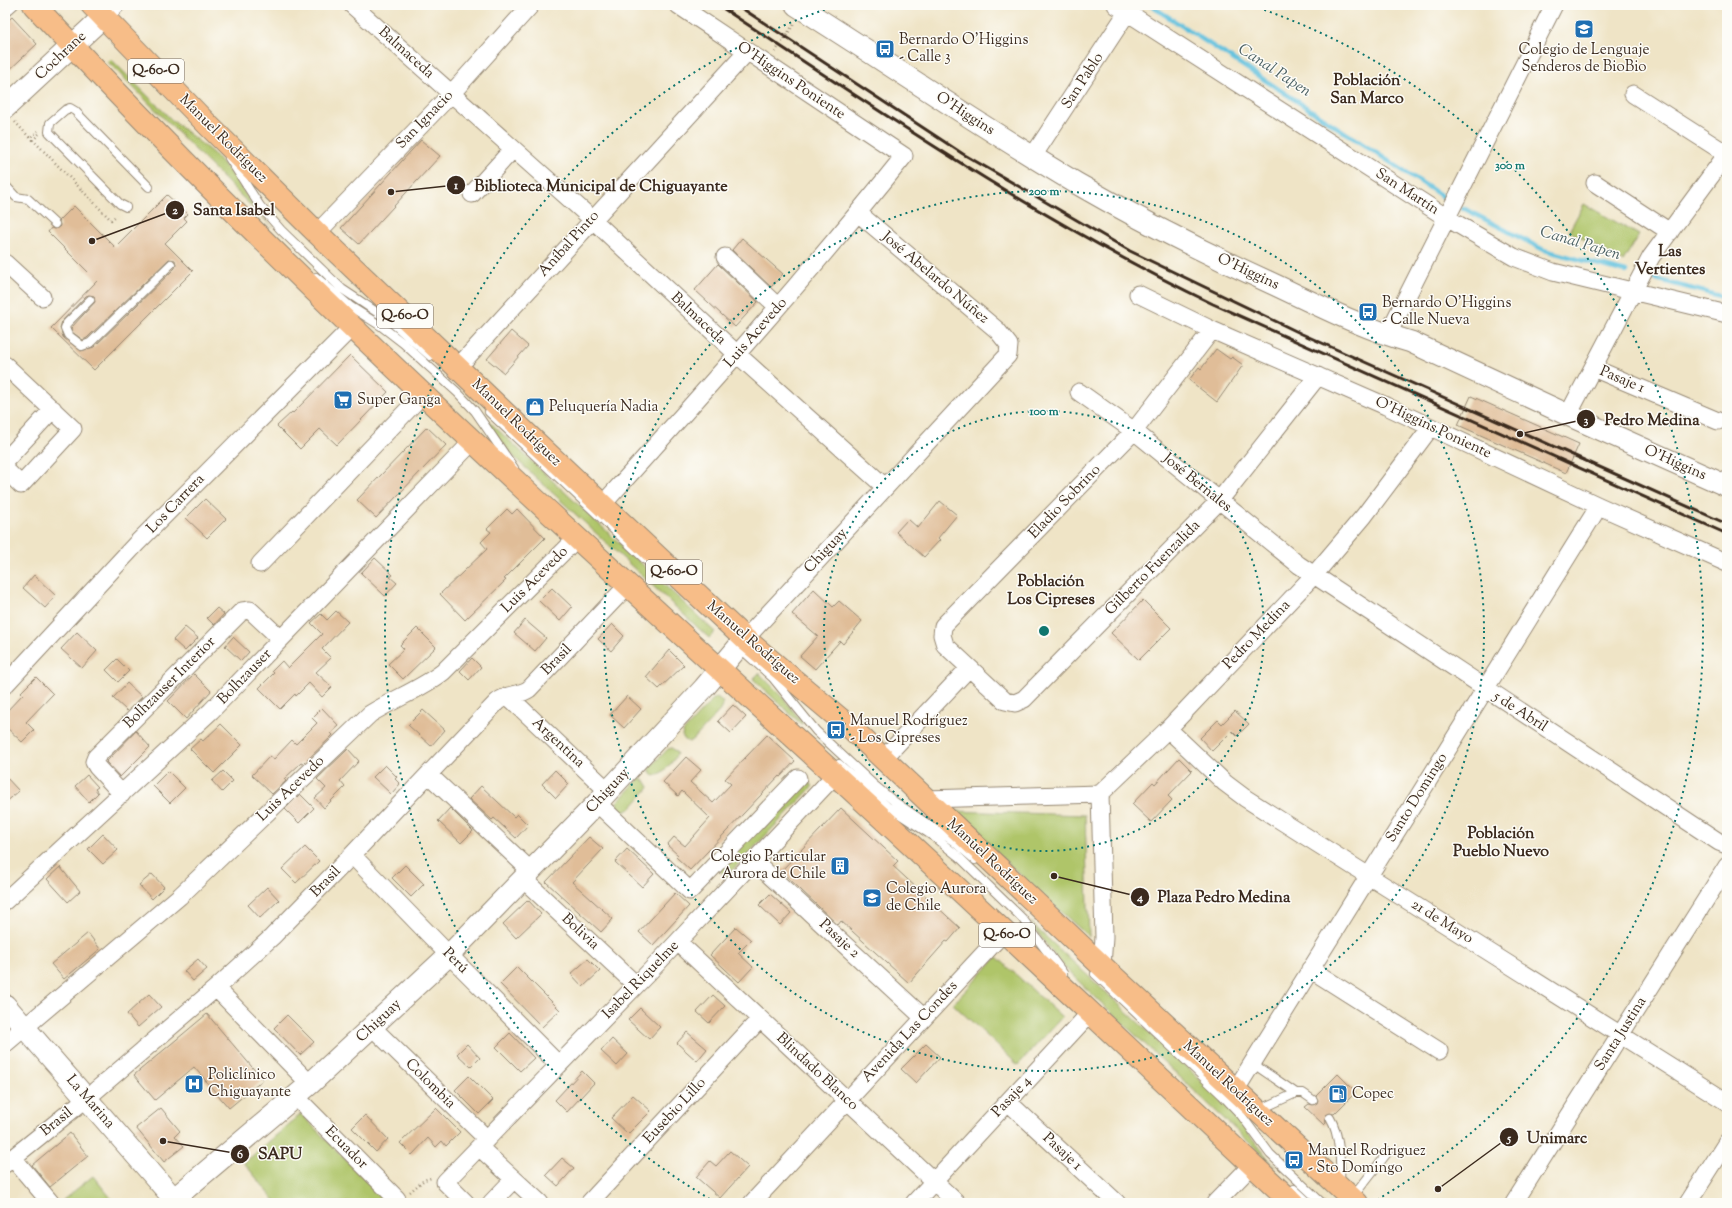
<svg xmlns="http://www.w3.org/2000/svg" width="1732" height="1208" viewBox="0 0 1732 1208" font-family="'Sorts Mill Goudy',serif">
  <rect width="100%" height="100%" fill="#fdfcf7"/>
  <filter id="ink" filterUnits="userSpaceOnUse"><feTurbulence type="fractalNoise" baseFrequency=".025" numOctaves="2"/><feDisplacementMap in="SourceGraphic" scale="8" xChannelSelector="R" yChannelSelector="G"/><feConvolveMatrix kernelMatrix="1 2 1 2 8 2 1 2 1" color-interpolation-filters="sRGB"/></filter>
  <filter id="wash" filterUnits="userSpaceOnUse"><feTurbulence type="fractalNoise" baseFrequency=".012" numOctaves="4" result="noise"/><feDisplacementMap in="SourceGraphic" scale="16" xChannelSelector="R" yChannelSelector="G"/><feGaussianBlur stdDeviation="0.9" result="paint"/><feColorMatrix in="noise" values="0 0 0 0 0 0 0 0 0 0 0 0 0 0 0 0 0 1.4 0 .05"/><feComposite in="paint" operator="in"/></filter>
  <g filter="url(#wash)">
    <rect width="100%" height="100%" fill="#efe4c6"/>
    <path fill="#afc569" stroke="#757844" d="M111 59 172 120 214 154 231 173 255 208 272 227 108 62Z
      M1584 204 1639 235 1623 261 1569 231Z
      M482 415 715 632 709 638 515 458 500 440Z
      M759 673 780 694 803 723 801 724 753 679Z
      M717 697 722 701 723 707 693 740 689 742 685 740 682 736 683 732 712 700Z
      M672 748 677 753C675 761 661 776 653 776L650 771V767L668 749Z
      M640 778 646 782 649 787 648 789 630 809 624 812 617 807V802Z
      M803 778 813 786 726 877 717 868Z
      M950 811 1085 815 1089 937Z
      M1030 922 1223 1101 1275 1167 1075 978 1057 959Z
      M997 957 1062 1017 1018 1065 953 1004Z
      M301 1114 388 1203H277L244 1163Z
      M93 1176 115 1203H66L63 1200Z"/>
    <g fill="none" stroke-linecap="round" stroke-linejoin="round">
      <path stroke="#5fc0dd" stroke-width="4.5" d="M1150 5 1445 198
        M1463 208 1544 250 1626 272
        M1652 278 1727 298"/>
    </g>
    <g id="blocks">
      <path fill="#e0bd98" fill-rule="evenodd" d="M12 17 37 44 5 74V23Z
        M421 140 440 156 359 244 341 228Z
        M167 195 188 214 184 218 187 221 165 243 193 271 94 370 51 328 97 281 48 232 51 228 54 229 59 228 60 225 59 221 74 206 115 247ZM169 259 175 260 176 265 175 268 94 347 81 351 63 337 60 328 62 321 86 296 89 295 94 296 95 302 71 328 72 332 83 340 87 338Z
        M742 238 783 274 771 287 732 250Z
        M718 264 758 302 735 327 695 290Z
        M511 331 528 346 504 373 487 359Z
        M1216 349 1230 359 1232 357 1243 365 1217 402 1189 380 1199 367 1201 369Z
        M350 355 388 392 337 445 320 429 300 449 277 426 292 412 293 413Z
        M1471 396 1579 444 1566 473 1458 425Z
        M427 427 446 445 376 518 357 500Z
        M205 499 226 519 207 538 186 518Z
        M940 501 957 515 938 538 940 540 924 557 896 532 908 519 918 528Z
        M507 509 512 514 517 509 545 538 504 579 506 580 465 620 440 594 487 549 481 542 491 532 487 529Z
        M375 558 393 575 390 577 397 583 385 596 361 573Z
        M34 575 56 596 45 608 23 588Z
        M552 588 572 607 560 621 539 601Z
        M814 589 833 607 839 601 862 621 843 644 840 641 815 669 800 656 818 636 792 614Z
        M1143 600 1171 628 1139 660 1111 633Z
        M217 608 224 614 214 625 207 618Z
        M336 611 348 622 322 649 331 658 316 672 332 687 322 697 309 683 296 696 295 694 280 709 259 688 274 673 272 671 282 661 288 668 322 634 311 623 321 614 327 620Z
        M525 620 546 638 535 651 514 633Z
        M612 624 624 636 611 651 598 639Z
        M185 627 198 638 185 651 173 640Z
        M417 628 436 647 403 679 388 664 404 649 400 645Z
        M77 632 97 651 82 668 61 649Z
        M233 637 249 652 241 661 225 646Z
        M669 650 684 665 659 689 646 677Z
        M472 658 481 667 469 680 460 671Z
        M117 659 129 671 118 682 106 670Z
        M194 674 211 691 186 719 168 701Z
        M36 677 53 694 26 722 34 730 22 742 5 726V713L23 694 21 692Z
        M127 683 142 697 127 711 113 698Z
        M627 696 641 709 624 728 610 715Z
        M733 705 746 717 731 733 718 721Z
        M322 708 339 726 331 733 333 735 303 764 301 763 284 779 286 781 272 794 252 775 270 756 274 759 292 740 296 744 317 723 312 718Z
        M423 710 445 730 431 746 408 725Z
        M1235 711 1249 724 1237 736 1232 731 1212 751 1200 738 1218 720 1222 724Z
        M221 724 242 745 214 773 190 749 201 739 203 741Z
        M136 731 150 747 120 777 106 762Z
        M767 735 795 761 780 777 779 776 690 870 676 857 678 855 667 845 674 837 685 846 710 818 682 791 678 796 663 782 686 757 701 770 690 782 713 803 731 784 725 779Z
        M348 749 359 761 340 781 345 787 324 808 315 798 326 788 317 779Z
        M1179 758 1192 771 1168 796 1172 800 1151 822 1132 804 1153 782 1155 784Z
        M385 765 397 777 395 779 400 784 391 794 373 777Z
        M555 770 569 784 556 798 542 784Z
        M168 771 185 788 170 803 153 786Z
        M223 771 233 781 222 792 212 781Z
        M87 775 98 787 95 789 98 793 89 802 75 786Z
        M5 776 19 791 5 803Z
        M481 786 514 817 517 814 528 825 516 838 494 818 492 820 469 799Z
        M300 794 314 808 299 823 285 809Z
        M450 808 473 831 461 843 438 821Z
        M841 808 898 861 893 866 960 928 948 942 946 941 909 983 841 921 838 925 781 871Z
        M103 834 118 850 103 864 88 849Z
        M589 837 603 849 572 882 613 919 601 932 546 882Z
        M305 847 319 861 296 883 282 869Z
        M627 849 654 874 642 887 615 862Z
        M405 865 424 884 411 897 392 878Z
        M60 867 80 891 68 902 47 879Z
        M152 874 164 887 152 899 139 885Z
        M267 887 279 900 260 918 248 905Z
        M675 893 689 906 653 945 639 932Z
        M770 894 791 913 780 925 759 905Z
        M528 900 541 914 516 938 503 924Z
        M736 927 751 940 738 953 753 967 739 982 710 955Z
        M88 933 100 949 64 979 51 964Z
        M198 959 207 969 193 981 184 971Z
        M588 959 600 971 583 987 571 974Z
        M517 967 560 1010 542 1027 500 984Z
        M149 994 161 1007 138 1027 127 1014Z
        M713 995 725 1006 709 1023 697 1012Z
        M640 1008 660 1027 649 1039 628 1020Z
        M207 1014 263 1080 229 1108 194 1067 155 1100 134 1075Z
        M287 1015 314 1042 300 1055 274 1028Z
        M687 1032 707 1049 697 1061 677 1043Z
        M510 1033 534 1058 520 1071 496 1047Z
        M612 1039 628 1054 617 1066 601 1051Z
        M467 1044 480 1058 471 1067 457 1054Z
        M926 1044 940 1057 916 1083 901 1069Z
        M582 1071 594 1083 567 1112 555 1100Z
        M1338 1074 1356 1092 1334 1114 1330 1113 1326 1115 1325 1118 1326 1123 1324 1125 1305 1107 1309 1104 1313 1105 1317 1103 1318 1100 1316 1096Z
        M469 1076 493 1100 479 1114 455 1090Z
        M633 1095 651 1111 628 1134 611 1118Z
        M161 1108 180 1131 175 1136 184 1146 164 1162 136 1128Z
        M436 1108 460 1132 446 1146 442 1141 436 1147 428 1138 412 1155 400 1143Z
        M365 1115 388 1139 376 1152 352 1128Z
        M70 1133 88 1156 50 1187 32 1165Z
        M730 1151 748 1167 720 1198 696 1177 710 1161 716 1166Z
        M562 1158 574 1168 558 1186 546 1175Z"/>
    </g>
  </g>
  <g filter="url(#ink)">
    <use href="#blocks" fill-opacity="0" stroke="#958772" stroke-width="1"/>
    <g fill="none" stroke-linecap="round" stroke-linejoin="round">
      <g stroke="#958772" stroke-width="10">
        <path id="service" d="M5 13 14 5
          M229 158 260 206 281 230 342 289 390 321 430 356
          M5 185 16 197 28 199 55 224
          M126 207 120 204 49 132 50 123 65 110 70 108 75 111 149 187
          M316 277 351 307 381 326 403 343 458 393 475 411 514 468
          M90 300 67 323 65 328 68 335 82 346 90 343 171 264
          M489 412 668 581
          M741 649 773 678 816 731 873 784 895 802 953 841 975 860
          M839 764 887 806 934 837 958 856 1022 918 1063 973
          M1095 974 1222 1095 1241 1115 1270 1154 1322 1203
          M1252 1063 1296 1093
          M1259 1110 1296 1093H1303L1313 1100
          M1330 1118C1340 1134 1341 1165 1340 1182
          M1294 1189 1309 1203
          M1352 1198 1388 1152"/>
      </g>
      <g stroke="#958772" stroke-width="19">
        <path id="minor" d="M352 5 592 219 738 355 885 487
          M1116 5 1447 218 1514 257 1553 272 1727 314
          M103 17 116 5
          M1633 94 1719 149 1727 151
          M1033 156 1132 5
          M1595 183 1670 232
          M472 194 513 149
          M317 233 451 94 531 5
          M725 257 778 307
          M5 263 42 297
          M1138 294 1212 330 1386 406 1599 506 1727 563
          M1212 330 1134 431 943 626 942 635 945 645 1005 701 1015 703 1024 699 1219 501 1318 376
          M1387 336 1554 5
          M5 365 73 429 21 485 5 469
          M458 367 747 52
          M1593 368 1718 421
          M1079 392 1134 431 1299 565 1719 842 1727 845
          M1568 415 1651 257 1727 154
          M5 461 53 409
          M602 505C705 391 808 276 904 156L678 5
          M260 564 423 394
          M745 639 1008 355 1009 345 997 330 858 213
          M5 685 137 543 352 327
          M508 696 608 791
          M1168 729 1225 783 1245 798 1727 1102
          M883 759 969 668
          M429 775 531 871
          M122 794 97 767 94 762 96 757 242 611 250 610 281 639
          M1100 794 1104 937 1102 966
          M925 799 1100 794 1168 729 1314 575 1364 516 1431 427
          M597 803 690 891 798 778
          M352 855 449 955 559 1065
          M754 861 924 1018
          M523 879 636 985
          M5 901 211 711 473 441
          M678 942 957 1203
          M1310 969 1439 1051
          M216 988 310 1084
          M373 1028 487 1139
          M5 1044 180 896 370 714C394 699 421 689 443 672L577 538
          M1235 1091 1599 506
          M296 1097 397 1199
          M1008 1102 1117 1203
          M479 1147 540 1203
          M13 1158 51 1203
          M5 1164 87 1098 216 988 272 937 352 855 497 702C506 694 519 696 529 689L628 585
          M466 1203 445 1182 651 970 835 775
          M491 1203 514 1179
          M589 1203 760 1019
          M752 1203 1004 932
          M914 1203 1090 1013
          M1215 1203 1252 1165
          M1514 1203 1727 866
          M1688 1203 1727 1142"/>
      </g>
      <g stroke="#958772" stroke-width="23">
        <path id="tertiary" d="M796 5C890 64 981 127 1076 183 1140 220 1205 253 1271 283 1316 304 1362 328 1411 342L1568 415 1727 486
          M5 108 103 17
          M5 1005 174 1199
          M169 1203 310 1084 449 955 597 803 704 688 745 639"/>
      </g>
      <g stroke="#958772" stroke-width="24">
        <path id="primary" d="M34 5C286 276 561 524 833 773 988 915 1140 1060 1293 1203
          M92 5 209 126 317 233 530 437 745 639 852 729 1102 966 1357 1203"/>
      </g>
      <path stroke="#958772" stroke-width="2.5" stroke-dasharray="1 3" stroke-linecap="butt" d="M775 52 794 24
        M15 122 30 138 38 131
        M39 134 33 140 111 220 117 215
        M410 1192 424 1180 431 1178"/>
      <use href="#service" stroke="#fff" stroke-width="8"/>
      <use href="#minor" stroke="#fff" stroke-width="17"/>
      <use href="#tertiary" stroke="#fff" stroke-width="21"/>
      <use href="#primary" stroke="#f7bd88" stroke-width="22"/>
      <path stroke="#3b2a1e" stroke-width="3" d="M718 5C879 111 1038 220 1213 304L1727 534
        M737 5 963 154 1130 251 1302 334 1727 524"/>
    </g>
  </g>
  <g fill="none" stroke="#0f766e" stroke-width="2" stroke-dasharray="2 4">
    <circle cx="1044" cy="631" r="220"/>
    <circle cx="1044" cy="631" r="440"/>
    <path d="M715 1202A659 659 0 0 1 835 6M1253 6A659 659 0 0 1 1373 1202"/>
  </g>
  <defs>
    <g id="school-square" transform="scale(1)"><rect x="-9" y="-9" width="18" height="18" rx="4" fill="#1f6fb2" stroke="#fdfcf7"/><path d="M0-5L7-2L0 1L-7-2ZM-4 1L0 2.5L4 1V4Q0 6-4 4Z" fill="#fff"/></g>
    <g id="bus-square" transform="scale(1)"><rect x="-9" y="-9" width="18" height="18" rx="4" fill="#1f6fb2" stroke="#fdfcf7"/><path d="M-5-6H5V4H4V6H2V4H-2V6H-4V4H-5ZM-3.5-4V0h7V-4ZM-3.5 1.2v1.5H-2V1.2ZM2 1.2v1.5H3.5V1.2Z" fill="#fff"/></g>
    <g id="supermarket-square" transform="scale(1)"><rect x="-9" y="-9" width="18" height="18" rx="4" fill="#1f6fb2" stroke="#fdfcf7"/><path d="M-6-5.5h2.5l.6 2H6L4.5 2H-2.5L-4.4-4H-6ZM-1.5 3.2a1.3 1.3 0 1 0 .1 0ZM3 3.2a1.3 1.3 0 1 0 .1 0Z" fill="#fff"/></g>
    <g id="shop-square" transform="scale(1)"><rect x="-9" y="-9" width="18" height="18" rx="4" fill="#1f6fb2" stroke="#fdfcf7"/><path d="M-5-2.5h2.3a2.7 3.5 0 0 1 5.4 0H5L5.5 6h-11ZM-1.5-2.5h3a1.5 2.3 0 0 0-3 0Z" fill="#fff"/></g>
    <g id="building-square" transform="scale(1)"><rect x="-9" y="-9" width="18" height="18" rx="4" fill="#1f6fb2" stroke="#fdfcf7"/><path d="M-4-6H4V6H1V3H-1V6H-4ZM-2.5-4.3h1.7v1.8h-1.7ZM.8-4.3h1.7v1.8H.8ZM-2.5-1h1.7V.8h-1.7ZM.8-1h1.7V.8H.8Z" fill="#fff"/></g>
    <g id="hospital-square" transform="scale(1)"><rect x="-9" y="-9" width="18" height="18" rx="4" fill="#1f6fb2" stroke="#fdfcf7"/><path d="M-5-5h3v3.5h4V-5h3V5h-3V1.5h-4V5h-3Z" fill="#fff"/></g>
    <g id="fuel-square" transform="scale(1)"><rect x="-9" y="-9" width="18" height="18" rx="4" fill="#1f6fb2" stroke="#fdfcf7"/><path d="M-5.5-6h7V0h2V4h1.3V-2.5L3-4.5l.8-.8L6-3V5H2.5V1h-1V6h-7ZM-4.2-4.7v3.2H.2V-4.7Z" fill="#fff"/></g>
  </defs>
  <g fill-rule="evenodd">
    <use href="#school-square" x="1584" y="29"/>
    <use href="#bus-square" x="885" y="49"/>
    <use href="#bus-square" x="1368" y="312"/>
    <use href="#supermarket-square" x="343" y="400"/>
    <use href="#shop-square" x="535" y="407"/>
    <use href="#bus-square" x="836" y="730"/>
    <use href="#building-square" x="840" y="866"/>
    <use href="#school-square" x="872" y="898"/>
    <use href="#hospital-square" x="194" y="1084"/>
    <use href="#fuel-square" x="1338" y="1094"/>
    <use href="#bus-square" x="1294" y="1160"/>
  </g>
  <g text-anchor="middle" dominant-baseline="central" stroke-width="3" stroke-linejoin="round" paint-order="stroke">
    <g fill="#fdfcf7" stroke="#75695f" stroke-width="1">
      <rect x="128" y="59" width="56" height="24" rx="3"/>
      <rect x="377" y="304" width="56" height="24" rx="3"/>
      <rect x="646" y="560" width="56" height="24" rx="3"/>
      <rect x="979" y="923" width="56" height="24" rx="3"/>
    </g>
    <g font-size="14" font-weight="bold" fill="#3b2a1e">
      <text x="156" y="71">Q-60-O</text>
      <text x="405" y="316">Q-60-O</text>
      <text x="674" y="572">Q-60-O</text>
      <text x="1007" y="935">Q-60-O</text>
    </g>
    <g font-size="15" fill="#3b2a1e" stroke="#fdfcf7" text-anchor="start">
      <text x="899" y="40">Bernardo O'Higgins<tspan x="899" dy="17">- Calle 3</tspan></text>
      <text x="1584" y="50" text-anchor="middle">Colegio de Lenguaje<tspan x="1584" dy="17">Senderos de BioBio</tspan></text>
      <text x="1382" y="303">Bernardo O'Higgins<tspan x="1382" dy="17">- Calle Nueva</tspan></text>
      <text x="357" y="400">Super Ganga</text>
      <text x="549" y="407">Peluquería Nadia</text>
      <text x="850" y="721">Manuel Rodríguez<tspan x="850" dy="17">- Los Cipreses</tspan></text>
      <text x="826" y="857" text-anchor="end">Colegio Particular<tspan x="826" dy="17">Aurora de Chile</tspan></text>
      <text x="886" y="889">Colegio Aurora<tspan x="886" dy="17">de Chile</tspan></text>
      <text x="208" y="1075">Policlínico<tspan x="208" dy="17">Chiguayante</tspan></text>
      <text x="1352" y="1094">Copec</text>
      <text x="1308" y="1151">Manuel Rodriguez<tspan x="1308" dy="17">- Sto Domingo</tspan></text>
    </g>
    <g font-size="15" fill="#3b2a1e" stroke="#fdfcf7">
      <text transform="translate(406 53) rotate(42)">Balmaceda</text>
      <text transform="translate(61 56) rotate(-43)">Cochrane</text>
      <text transform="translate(791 81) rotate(34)">O'Higgins Poniente</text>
      <text transform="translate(1083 81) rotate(-57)">San Pablo</text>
      <text transform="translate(965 114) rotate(33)">O'Higgins</text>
      <text transform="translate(425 120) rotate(-46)">San Ignacio</text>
      <text transform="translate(223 139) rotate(45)">Manuel Rodríguez</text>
      <text transform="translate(1407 192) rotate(33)">San Martín</text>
      <text transform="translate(569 244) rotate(-48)">Aníbal Pinto</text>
      <text transform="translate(1248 272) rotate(25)">O'Higgins</text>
      <text transform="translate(935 278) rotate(40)">José Abelardo Núñez</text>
      <text transform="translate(698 319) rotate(43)">Balmaceda</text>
      <text transform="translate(756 333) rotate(-49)">Luis Acevedo</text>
      <text transform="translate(1622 380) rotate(23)">Pasaje 1</text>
      <text transform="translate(516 423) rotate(44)">Manuel Rodríguez</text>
      <text transform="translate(1433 428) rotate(25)">O'Higgins Poniente</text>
      <text transform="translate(1675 463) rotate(24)">O'Higgins</text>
      <text transform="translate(1197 483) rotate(39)">José Bernales</text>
      <text transform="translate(1065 502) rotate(-46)">Eladio Sobrino</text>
      <text transform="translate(176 504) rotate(-46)">Los Carrera</text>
      <text transform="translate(826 551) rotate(-47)">Chiguay</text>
      <text transform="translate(1153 568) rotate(-45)">Gilberto Fuenzalida</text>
      <text transform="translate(535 580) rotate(-45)">Luis Acevedo</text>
      <text transform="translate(1257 635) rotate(-46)">Pedro Medina</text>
      <text transform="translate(753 643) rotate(41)">Manuel Rodríguez</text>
      <text transform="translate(557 660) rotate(-46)">Brasil</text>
      <text transform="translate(245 677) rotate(-46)">Bolhzauser</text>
      <text transform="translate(170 683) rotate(-45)">Bolhzauser Interior</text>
      <text transform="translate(1520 712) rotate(33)">5 de Abril</text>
      <text transform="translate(558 743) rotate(43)">Argentina</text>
      <text transform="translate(291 789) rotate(-44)">Luis Acevedo</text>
      <text transform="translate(608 791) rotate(-47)">Chiguay</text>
      <text transform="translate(1417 798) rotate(-58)">Santo Domingo</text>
      <text transform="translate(992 862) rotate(43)">Manuel Rodríguez</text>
      <text transform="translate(326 882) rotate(-46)">Brasil</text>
      <text transform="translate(1442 922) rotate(32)">21 de Mayo</text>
      <text transform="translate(580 932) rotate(43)">Bolivia</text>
      <text transform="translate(839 939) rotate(43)">Pasaje 2</text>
      <text transform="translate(455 961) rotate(45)">Perú</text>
      <text transform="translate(641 980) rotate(-46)">Isabel Riquelme</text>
      <text transform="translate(379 1021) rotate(-43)">Chiguay</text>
      <text transform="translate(910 1032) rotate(-47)">Avenida Las Condes</text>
      <text transform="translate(1621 1034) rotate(-58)">Santa Justina</text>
      <text transform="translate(817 1072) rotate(43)">Blindado Blanco</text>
      <text transform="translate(430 1084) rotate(45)">Colombia</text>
      <text transform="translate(1228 1084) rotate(43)">Manuel Rodríguez</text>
      <text transform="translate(1012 1097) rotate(-47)">Pasaje 4</text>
      <text transform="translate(90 1102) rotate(49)">La Marina</text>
      <text transform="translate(675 1111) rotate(-47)">Eusebio Lillo</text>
      <text transform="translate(57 1122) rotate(-39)">Brasil</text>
      <text transform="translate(346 1148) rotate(45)">Ecuador</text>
      <text transform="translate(1062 1152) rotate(43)">Pasaje 1</text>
    </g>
    <g font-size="16" font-style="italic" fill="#485e61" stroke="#fdfcf7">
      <text transform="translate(1274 71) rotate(33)">Canal Papen</text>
      <text transform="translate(1580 244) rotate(17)">Canal Papen</text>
    </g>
    <g font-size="16" font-weight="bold" fill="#3b2a1e" stroke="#fdfcf7">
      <text x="1367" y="81">Población<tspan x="1367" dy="18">San Marco</tspan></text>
      <text x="1670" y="252">Las<tspan x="1670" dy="18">Vertientes</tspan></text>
      <text x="1051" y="582">Población<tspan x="1051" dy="18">Los Cipreses</tspan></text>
      <text x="1501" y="834">Población<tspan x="1501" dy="18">Pueblo Nuevo</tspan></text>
    </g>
  </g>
  <circle cx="1044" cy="631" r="6" fill="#0f766e" stroke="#fdfcf7" stroke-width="2"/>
  <g font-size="12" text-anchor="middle" font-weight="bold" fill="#0f766e" stroke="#fdfcf7" stroke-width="3" stroke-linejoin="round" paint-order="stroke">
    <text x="1510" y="169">300 m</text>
    <text x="1044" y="195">200 m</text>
    <text x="1044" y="415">100 m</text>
  </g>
  <path fill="none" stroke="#3b2a1e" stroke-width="1.5" d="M391 192L456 185M92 241L175 210M1520 434L1586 419M1054 876L1140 897M1438 1189L1509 1137M163 1141L240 1154"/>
  <g fill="#3b2a1e" stroke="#fdfcf7" stroke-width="1.5">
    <circle cx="391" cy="192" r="4"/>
    <circle cx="92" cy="241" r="4"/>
    <circle cx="1520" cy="434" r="4"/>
    <circle cx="1054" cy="876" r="4"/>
    <circle cx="1438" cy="1189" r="4"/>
    <circle cx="163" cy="1141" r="4"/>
    <circle cx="456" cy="185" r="10"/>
    <circle cx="175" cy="210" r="10"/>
    <circle cx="1586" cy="419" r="10"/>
    <circle cx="1140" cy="897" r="10"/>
    <circle cx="1509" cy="1137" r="10"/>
    <circle cx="240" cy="1154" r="10"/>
  </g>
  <g font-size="12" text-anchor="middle" font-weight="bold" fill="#fff">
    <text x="456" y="189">1</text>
    <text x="175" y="214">2</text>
    <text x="1586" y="424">3</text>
    <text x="1140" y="901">4</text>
    <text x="1509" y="1142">5</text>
    <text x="240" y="1158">6</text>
  </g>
  <g font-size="16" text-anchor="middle" font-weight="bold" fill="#3b2a1e" stroke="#fdfcf7" stroke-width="3" stroke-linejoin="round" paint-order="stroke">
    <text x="601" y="191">Biblioteca Municipal de Chiguayante</text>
    <text x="234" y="215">Santa Isabel</text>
    <text x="1652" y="425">Pedro Medina</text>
    <text x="1224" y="902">Plaza Pedro Medina</text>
    <text x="1557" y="1143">Unimarc</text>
    <text x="280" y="1159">SAPU</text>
  </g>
  <rect width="1732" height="1208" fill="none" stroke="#fdfcf7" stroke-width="20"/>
</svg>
